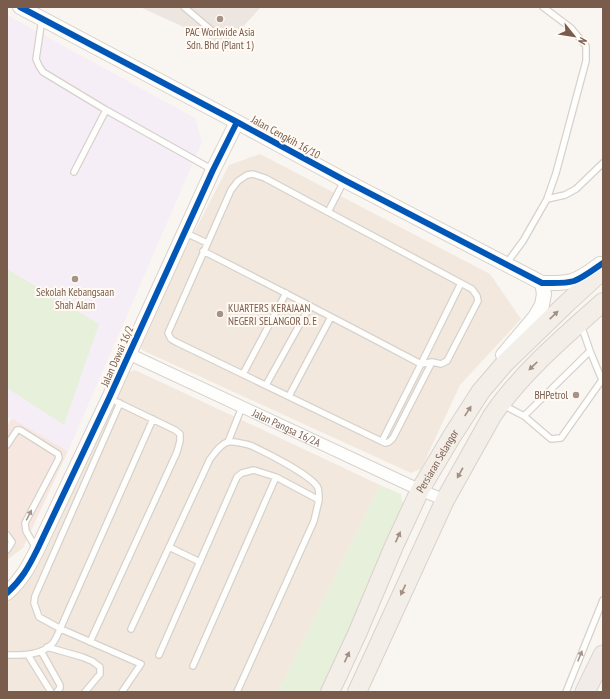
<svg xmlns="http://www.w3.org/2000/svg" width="610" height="699" viewBox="0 0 610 699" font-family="'PT Sans Narrow',sans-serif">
  <rect width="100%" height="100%" fill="#f9f5f0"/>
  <path fill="#f2e8de" d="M260 154 490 274 521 319 460 385 421 469 411 473 142 350 139 339 229 165Z
    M135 370 380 485 278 692H7V588L38 566 122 374Z
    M7 526 23 548 7 560Z"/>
  <path fill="#f6e8e1" d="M12 418 68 451 23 548 7 526V426Z"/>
  <path fill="#ede5e0" d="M140 7H261L225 46Z"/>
  <path fill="#f6eef6" d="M7 15 195 118 202 142 68 451 7 416Z"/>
  <path fill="#e7f0db" d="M7 269 99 324 64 425 7 388Z
    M380 485 401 494 403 504 322 692H278Z"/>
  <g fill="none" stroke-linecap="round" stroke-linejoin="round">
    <g stroke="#d7d1cb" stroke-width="8">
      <path id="service" d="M184 7 210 29
        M42 19 36 59 39 66 43 72 106 110 213 170
        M74 172 106 110
        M344 181 328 212 265 178 253 174 247 175 238 181 231 190 168 333 171 339 176 342 385 443 389 442 393 438 432 362
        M547 199 565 195 576 189 603 163
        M186 233 207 243
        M203 251C276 288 349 326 421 364L432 362 441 364 447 361 478 301 477 296 472 289 328 212
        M506 264 523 241 547 199 556 173 586 61V46L571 28 543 7
        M243 374 286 293
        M266 385 310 306
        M289 396 331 317
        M120 403 35 596 34 603 39 617 61 629 141 664 122 692
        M503 405 524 416 551 439 561 438 602 380 590 351
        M524 416 590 351 581 325
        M382 441 421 364 461 283
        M228 442 242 407
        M7 445 17 430H20L58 454 59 458 25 523 26 531 36 548
        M7 535 12 542 9 547 7 550
        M169 547 200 562
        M131 629 210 459C215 453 220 444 228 442 233 441 247 444 252 446 265 452 313 476 318 488 319 491 319 497 319 500
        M90 642 177 452 180 441V434L175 430 117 402
        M47 647 82 657 92 661 100 667V674L85 692
        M41 651 60 685V688L57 692
        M7 655C22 655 40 656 52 644 54 642 56 638 57 636L153 419
        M28 655 51 692
        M159 655 237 477 242 473 254 470 276 477 319 500 314 521 237 692
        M193 666 276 477
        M566 692 603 600"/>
    </g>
    <g stroke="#d7d1cb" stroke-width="13">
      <g id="minor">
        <path id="s1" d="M129 354 420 490 445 500"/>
      </g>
    </g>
    <g stroke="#d7d1cb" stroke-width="16">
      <path id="tertiary" d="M20 7 237 122 344 180 542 283C552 283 562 284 572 281 582 278 592 270 600 264
        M503 355 535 317 542 305 544 294 542 283
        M7 593C22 579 28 568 37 550L109 398 129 354 213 170 237 122"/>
    </g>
    <g stroke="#dad1cc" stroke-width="20">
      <g id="primary">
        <path id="s2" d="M330 692 357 634 394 546 420 490 452 436 481 391 505 363 567 303 603 270"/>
        <path d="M357 692 445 500 492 416C522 372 564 337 603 302"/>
      </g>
    </g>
    <g stroke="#dad1cc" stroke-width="21">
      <path id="trunk" d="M585 692 603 655"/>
    </g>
    <use href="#service" stroke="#fefefd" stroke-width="5.5"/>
    <use href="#minor" stroke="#fefefd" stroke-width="11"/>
    <use href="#tertiary" stroke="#fefefd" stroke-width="14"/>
    <use href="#primary" stroke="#f3eee8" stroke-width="18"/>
    <use href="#trunk" stroke="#f2ece8" stroke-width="19"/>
    <g stroke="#fffaf3" stroke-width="8">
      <path id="cycleway" d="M20 7 237 122 344 180 542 283C553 283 564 284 574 281 584 277 594 269 603 263
        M7 593C22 579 28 568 37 550L109 398 129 354 213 170 237 122"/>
    </g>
    <use href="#cycleway" stroke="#0057b8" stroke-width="6"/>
  </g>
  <defs><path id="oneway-solid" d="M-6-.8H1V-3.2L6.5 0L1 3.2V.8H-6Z"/></defs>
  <g fill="#a48f83">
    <use href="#oneway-solid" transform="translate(554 315) rotate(-44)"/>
    <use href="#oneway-solid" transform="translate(533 366) rotate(136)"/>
    <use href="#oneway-solid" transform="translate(468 411) rotate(-57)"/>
    <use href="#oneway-solid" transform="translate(460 473) rotate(119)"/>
    <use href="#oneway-solid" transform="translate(398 537) rotate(-65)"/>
    <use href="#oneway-solid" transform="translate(403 590) rotate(115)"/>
    <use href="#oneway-solid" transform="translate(347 657) rotate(-65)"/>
  </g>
  <g fill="#a8958b">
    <use href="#oneway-solid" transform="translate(29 515) rotate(-63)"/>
    <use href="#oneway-solid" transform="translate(580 656) rotate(-68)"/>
  </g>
  <g fill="#a69286" stroke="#fffaf3" stroke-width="1.5">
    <circle cx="220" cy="19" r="4"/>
    <circle cx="75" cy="279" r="4"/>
    <circle cx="220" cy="314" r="4"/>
    <circle cx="576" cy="395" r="4"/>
  </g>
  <g text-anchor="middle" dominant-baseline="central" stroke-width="4" stroke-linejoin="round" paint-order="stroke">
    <g font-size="11" fill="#7a5c4d" stroke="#fffaf3">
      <text x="220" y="32">PAC Worlwide Asia<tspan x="220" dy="13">Sdn. Bhd (Plant 1)</tspan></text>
      <text x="75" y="292">Sekolah Kebangsaan<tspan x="75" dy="13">Shah Alam</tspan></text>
      <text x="228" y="308" text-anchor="start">KUARTERS KERAJAAN<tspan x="228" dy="13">NEGERI SELANGOR D. E</tspan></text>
      <text x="568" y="395" text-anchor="end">BHPetrol</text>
    </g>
    <g font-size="11" fill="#7a5c4d" stroke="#fffaf3">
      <text transform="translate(286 137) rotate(29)">Jalan Cengkih 16/10</text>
      <text transform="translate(117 356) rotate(-66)">Jalan Dawai 16/2</text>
      <text stroke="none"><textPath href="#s1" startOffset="174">Jalan Pangsa 16/2A</textPath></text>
      <text stroke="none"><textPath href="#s2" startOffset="255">Persiaran Selangor</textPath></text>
    </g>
  </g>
  <rect width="610" height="699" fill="none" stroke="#7a5c4d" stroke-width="16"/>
  <g transform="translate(574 36) rotate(120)" stroke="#fffaf3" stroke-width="3" paint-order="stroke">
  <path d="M0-3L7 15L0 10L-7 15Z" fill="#7a5c4d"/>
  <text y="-6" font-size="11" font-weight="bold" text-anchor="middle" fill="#7a5c4d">N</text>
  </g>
</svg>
